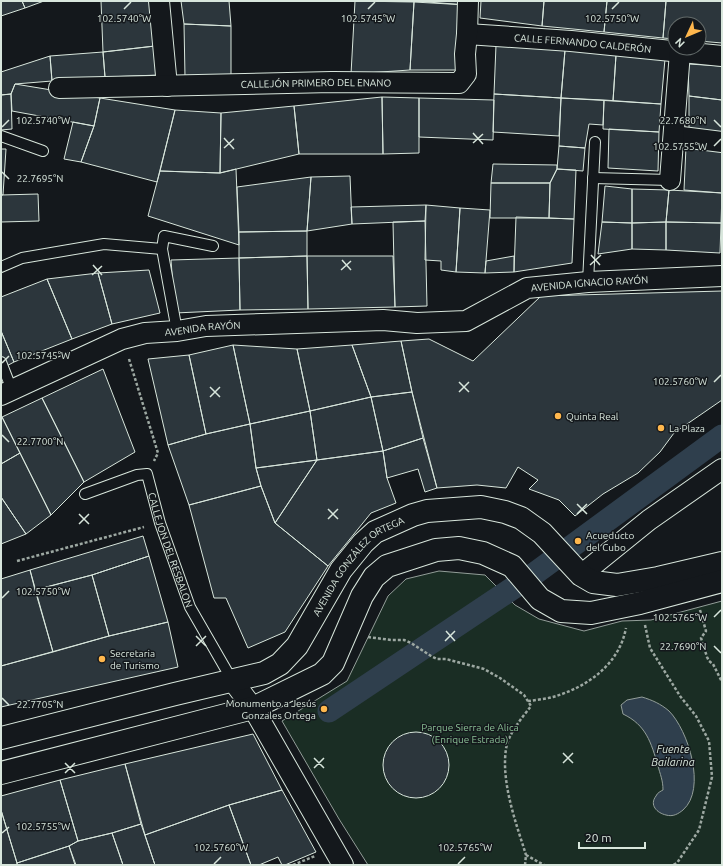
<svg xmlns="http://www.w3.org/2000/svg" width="723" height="866" viewBox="0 0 723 866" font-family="Ubuntu,sans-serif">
  <rect width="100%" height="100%" fill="#14181c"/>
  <path fill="#1a2d24" stroke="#939e99" d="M439 571 485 575 515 605 539 619 584 631 622 621 651 620 722 601V865H368L339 819 282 721 347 681 388 596 406 579Z"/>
  <path fill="#2f3f4d" stroke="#939e99" d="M642 697C652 700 661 704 669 711 688 730 707 789 683 810 678 814 673 817 666 815 657 813 649 805 656 796 657 793 661 791 663 790 663 780 660 774 658 766 651 742 646 725 623 714L621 705 627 700Z"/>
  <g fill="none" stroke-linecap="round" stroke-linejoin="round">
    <path stroke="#2f3f4d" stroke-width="23" d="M329 711 534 574 722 436"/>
  </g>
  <path fill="#2c363c" stroke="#d8e6dc" d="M1 1H22L25 8 1 16Z
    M22 1H44L25 8Z
    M101 1H152L155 46 103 52Z
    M181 1H229L231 26 184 24Z
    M355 1 414 2 410 70 351 74Z
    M414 1H467V5Z
    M481 1H544L542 26 480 18Z
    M544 1H607L604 32 542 26Z
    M607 1H666L663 38 604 32Z
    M666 1H722V43L699 41V24H675V39L663 38Z
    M414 2 467 5 460 70H410Z
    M184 24 231 26V77H185Z
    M496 45 565 50 561 98 494 94Z
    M155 46 159 75 105 77 103 52Z
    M565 50 616 55 613 101 561 98Z
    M103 52 105 77 52 81 50 56Z
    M616 55 665 59 661 104 613 101Z
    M50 56 52 81 15 84 11 94 1 95V72Z
    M688 64 722 66V100L689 96Z
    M15 84 100 98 94 126 12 111 11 94Z
    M11 94 12 129 1 130V95Z
    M494 94 561 98 559 136 493 132Z
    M689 96 722 100V135L689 130Z
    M382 97 383 154H299L294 106Z
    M382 97 419 98V153L383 154Z
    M100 98 175 110 157 182 81 162 94 126Z
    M419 98 494 100 493 140 419 137Z
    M561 98 604 100 603 125 589 124 585 148 559 146Z
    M604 100 661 104 659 132 603 129Z
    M294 106 299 154 220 173 221 113Z
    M175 110 221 113 220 173 160 171Z
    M73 122 94 126 81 162 64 159Z
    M609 129 659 132 658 171 608 168Z
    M559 146 585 148 583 171 557 169Z
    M686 147 722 151V193L684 190Z
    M1 149H6L3 195H1Z
    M493 164 557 165V169L550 183H491Z
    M236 169 239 245 148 216 160 171 220 173Z
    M557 169 576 170 574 219 549 218 550 183Z
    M350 176 352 224 307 231 311 177Z
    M311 177 307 231 239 232 237 187Z
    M491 183H550L549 218H490Z
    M605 186 632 189V223L602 222Z
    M632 189 669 190 666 222 632 223Z
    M669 190 722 193 721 223 666 222Z
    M38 194 39 221 1 222V195Z
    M426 205 425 221 352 224 351 207Z
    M426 205 460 208 456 272 441 270V261L425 260Z
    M460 208 490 210 485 273 456 272Z
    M516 217 574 219 572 263 514 272Z
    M425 221 427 306 395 307 393 222Z
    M602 222 632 223V249L598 254Z
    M666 222V250L632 249V223Z
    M666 222 721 223 720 253 666 250Z
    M307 231V256L239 258V232Z
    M307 256 308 309 240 310 239 258Z
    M307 256H393L395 307 308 309Z
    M514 256V272L485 273 486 261Z
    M239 258 240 310 175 313 171 260Z
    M149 270 160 313 112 324 98 273Z
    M98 273 112 324 72 339 47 279Z
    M47 279 72 339 14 362 1 331V297Z
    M722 291V400L674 433 660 452 638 473 603 494 575 516 559 500 529 489 538 480 518 467 506 488 477 485 437 488 412 392 401 341 429 339 473 361 541 296Z
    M1 331 14 362 1 369Z
    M401 341 412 392 371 397 352 345Z
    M233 345 297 349 310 411 250 424Z
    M233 345 250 424 206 434 189 355Z
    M352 345 371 397 310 411 297 349Z
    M189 355 206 434 168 445 148 359Z
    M103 369 135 452 84 482 42 398Z
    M412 392 423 438 383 451 371 397Z
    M371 397 383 451 317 460 310 411Z
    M42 398 84 482 51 515 2 417Z
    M310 411 317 460 256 468 250 424Z
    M2 417 20 453 1 464V418Z
    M250 424 256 468 261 486 189 505 168 445 206 434Z
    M423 438 437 488 425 492 418 469 387 478 383 451Z
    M383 451 387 478 396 503 371 513 328 566 275 523 317 460Z
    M20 453 51 515 26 534 1 497V464Z
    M317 460 275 523 261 486 256 468Z
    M261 486 275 523 328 566 285 632 248 648 226 598H214L189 505Z
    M1 497 26 534 1 544Z
    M143 536 149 556 92 575 35 590 30 570Z
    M149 556 168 622 109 636 92 575Z
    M30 570 53 652 1 666V579Z
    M92 575 109 636 53 652 35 590Z
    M168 622 178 667 1 707V666L109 636Z
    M383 765a33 33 0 1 1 66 0a33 33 0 1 1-66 0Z
    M253 734 282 790 229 805 145 835 125 764Z
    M125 764 141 824 112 833 78 841 60 780Z
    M60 780 78 841 69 846 17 863 1 810V796Z
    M282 790 316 852 285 865H282L278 857 259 865H251L229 805Z
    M229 805 251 865H155L145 835Z
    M1 810 17 863V865H1Z
    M141 824 155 865H123L112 833Z
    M112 833 123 865H75L69 846 78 841Z
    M69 846 76 865H17V863Z"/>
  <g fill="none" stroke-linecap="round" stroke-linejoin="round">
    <g stroke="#d8e6dc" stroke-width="12">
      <g id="service">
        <path d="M1 136 43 151"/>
        <path d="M593 178 670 180"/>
        <path d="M1 267 22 258 104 244 162 249"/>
        <path d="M588 282 595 142"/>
        <path d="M177 331 162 249 164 236 213 246"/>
        <path d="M1 362 12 390"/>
        <path id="s1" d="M85 494 137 475 147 474 160 523 190 607 232 680"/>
      </g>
    </g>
    <g stroke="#d8e6dc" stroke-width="22">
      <g id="minor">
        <path d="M159 1 167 86"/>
        <path id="s2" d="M467 34 571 41 722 56"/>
        <path id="s3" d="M59 88 332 82 459 83 466 74 465 54 467 34 468 1"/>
        <path d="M674 136 722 142"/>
        <path d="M670 180 680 52"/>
        <path id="s4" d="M1 395 122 339 145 333 177 331 206 326 383 320 417 323 466 321 527 288 588 282 722 276"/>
        <path d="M581 575 649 520 722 469"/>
        <path d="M232 680 253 708 343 865"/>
      </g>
    </g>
    <g stroke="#d8e6dc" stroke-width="24">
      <g id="tertiary">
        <path id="s5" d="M1 738 175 694 264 673 280 664 297 646 341 570 363 543 375 532 413 515 427 511 481 507 505 512 521 518 542 533 581 575 593 582 617 585 658 578 722 563"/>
        <path d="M1 773 253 708 322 674 333 663 362 596 374 577 387 566 436 550 459 548 483 553 512 566 540 599 561 611 591 613 640 603 722 581"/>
      </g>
    </g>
    <path stroke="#9da8a2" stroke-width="2.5" stroke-dasharray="3 2" stroke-linecap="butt" d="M129 359 158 453 154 461
      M17 561 144 527
      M700 610 706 631 701 638 707 657 709 661 713 664 722 682
      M645 625 650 648 680 696 696 716 709 741 712 777 699 830 677 863 673 865
      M368 637 391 640H404L411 643 431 656 437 659H446L484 669 500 678 524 695 531 706C522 718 508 734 506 749 501 783 516 823 526 855
      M528 701C536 700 545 699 553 697 587 687 619 665 626 628
      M293 865 315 856
      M525 865 526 855 544 865"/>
    <use href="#service" stroke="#14181c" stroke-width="10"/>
    <use href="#minor" stroke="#14181c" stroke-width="20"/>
    <use href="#tertiary" stroke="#14181c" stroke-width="22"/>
  </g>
  <path fill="none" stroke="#d8e6dc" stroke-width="1.5" d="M124 9 131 2M368 9 375 2M612 9 619 2M714 120 721 127M2 127 9 120M473 133 483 144M224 138 234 149M473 143 483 134M714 146 721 139M224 148 234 139M2 172 9 179M591 255 600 265M342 260 351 270M93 265 102 275M590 265 601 255M341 270 351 261M92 275 102 266M2 363 9 356M459 382 469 392M714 382 721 375M210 387 220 397M459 392 469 382M210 397 220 387M2 435 9 442M577 504 587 514M328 509 338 519M79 514 89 524M577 514 587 504M328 519 338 509M79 524 89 514M2 598 9 591M714 617 721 610M446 631 455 641M196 636 206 646M445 641 455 631M196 646 206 636M714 646 721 653M2 698 9 705M563 753 573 763M314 758 324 768M65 763 75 773M563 763 573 753M314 768 324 758M65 773 75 763M2 833 9 827M214 864 221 857M458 864 465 857"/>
  <g fill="#ffb74d" stroke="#14181c" stroke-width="1.5">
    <circle cx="558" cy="416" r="4"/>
    <circle cx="661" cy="428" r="4"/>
    <circle cx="578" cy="541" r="4"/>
    <circle cx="102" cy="659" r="4"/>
    <circle cx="324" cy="709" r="4"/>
  </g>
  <g text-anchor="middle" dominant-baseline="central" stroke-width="3" stroke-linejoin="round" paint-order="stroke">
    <g font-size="10" fill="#d8e6dc" stroke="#14181c">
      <text stroke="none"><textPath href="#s2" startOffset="116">CALLE FERNANDO CALDERÓN</textPath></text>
      <text stroke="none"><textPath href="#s3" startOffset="257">CALLEJÓN PRIMERO DEL ENANO</textPath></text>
      <text stroke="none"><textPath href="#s4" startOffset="611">AVENIDA IGNACIO RAYÓN</textPath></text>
      <text stroke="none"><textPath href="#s4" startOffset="215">AVENIDA RAYÓN</textPath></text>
      <text stroke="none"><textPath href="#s1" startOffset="145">CALLEJON DEL RESBALON</textPath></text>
      <text stroke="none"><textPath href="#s5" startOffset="417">AVENIDA GONZÁLEZ ORTEGA</textPath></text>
    </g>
    <g font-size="10" fill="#d8e6dc" stroke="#14181c" text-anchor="start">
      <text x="566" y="416">Quinta Real</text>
      <text x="669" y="428">La Plaza</text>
      <text x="586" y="535">Acueducto<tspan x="586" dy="12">del Cubo</tspan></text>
      <text x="110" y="653">Secretaria<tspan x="110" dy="12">de Turismo</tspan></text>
      <text x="316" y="703" text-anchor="end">Monumento a Jesús<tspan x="316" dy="12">Gonzales Ortega</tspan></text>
    </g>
    <g font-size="10" fill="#8ac095" stroke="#14181c">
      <text x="470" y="727">Parque Sierra de Alica<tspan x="470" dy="12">(Enrique Estrada)</tspan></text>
    </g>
    <g font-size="11" font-style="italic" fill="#d8e6dc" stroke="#14181c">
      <text x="673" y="749">Fuente<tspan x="673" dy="13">Bailarina</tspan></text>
    </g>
  </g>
  <g font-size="10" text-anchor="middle" fill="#d8e6dc" stroke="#14181c" stroke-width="3" stroke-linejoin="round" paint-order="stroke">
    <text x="124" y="22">102.5740°W</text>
    <text x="368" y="22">102.5745°W</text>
    <text x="612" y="22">102.5750°W</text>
    <text x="43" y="124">102.5740°W</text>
    <text x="683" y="124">22.7680°N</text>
    <text x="680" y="150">102.5755°W</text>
    <text x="40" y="182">22.7695°N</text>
    <text x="43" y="359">102.5745°W</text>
    <text x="680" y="385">102.5760°W</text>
    <text x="40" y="445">22.7700°N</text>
    <text x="43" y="595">102.5750°W</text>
    <text x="680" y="621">102.5765°W</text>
    <text x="683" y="650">22.7690°N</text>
    <text x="40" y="708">22.7705°N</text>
    <text x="43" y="830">102.5755°W</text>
    <text x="221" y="851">102.5760°W</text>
    <text x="465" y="851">102.5765°W</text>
  </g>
  <rect width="723" height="866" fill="none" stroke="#d8e6dc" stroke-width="4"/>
  <g transform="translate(687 36) rotate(226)"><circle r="19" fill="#14181c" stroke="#626a69"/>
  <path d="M0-3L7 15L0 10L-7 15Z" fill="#ffb74d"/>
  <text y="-6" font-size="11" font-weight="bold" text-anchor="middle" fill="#d8e6dc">N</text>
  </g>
  <path d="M579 842v6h66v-6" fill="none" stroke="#d8e6dc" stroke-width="2"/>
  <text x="585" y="842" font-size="12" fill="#d8e6dc" stroke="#14181c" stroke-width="3" paint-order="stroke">20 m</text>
</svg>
